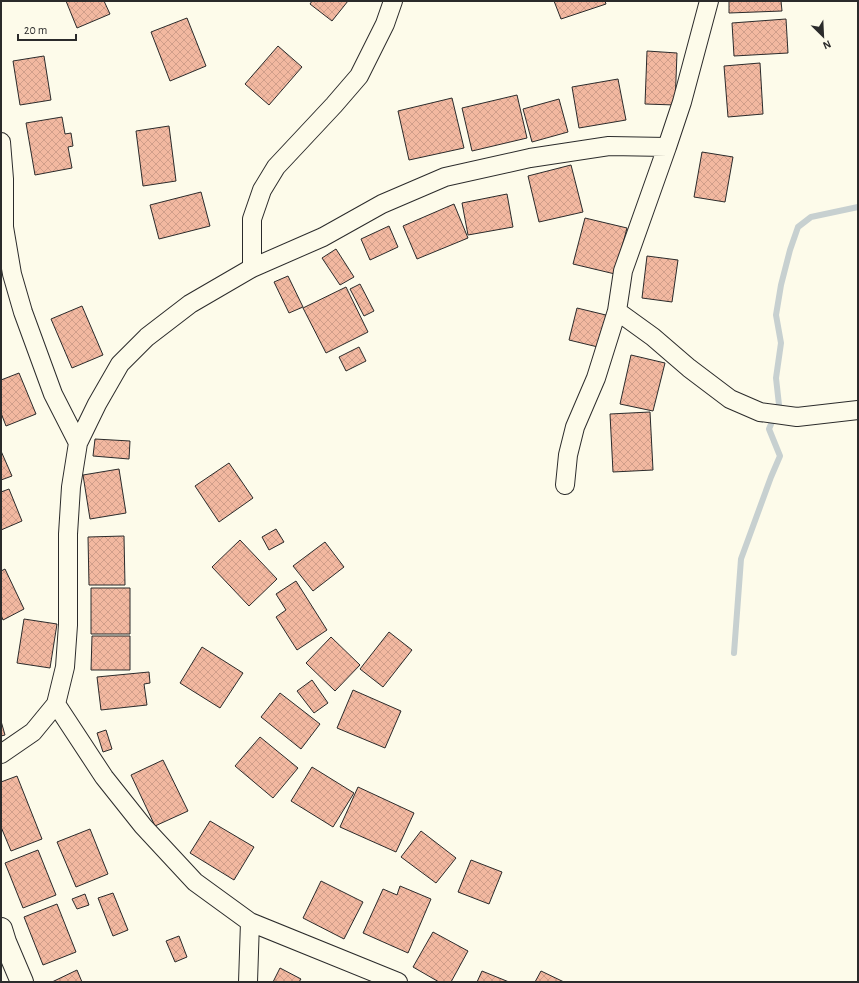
<svg xmlns="http://www.w3.org/2000/svg" width="859" height="983" viewBox="0 0 859 983" font-family="'Alegreya Sans',sans-serif">
  <defs>
    <pattern id="building-cross-hatch" width="8" height="8" patternUnits="userSpaceOnUse"><rect width="8" height="8" fill="#f2b8a0"/><path d="M0 0l8 8M0 8l8-8" fill="none" stroke="#d09e8a"/></pattern>
  </defs>
  <rect width="100%" height="100%" fill="#fdfbea"/>
  <g fill="none" stroke-linecap="round" stroke-linejoin="round">
    <path stroke="#c7d0d0" stroke-width="6" d="M734 653 741 559 771 477 780 456 769 429 779 405 776 378 781 343 776 315 781 285 790 250 798 227 811 217 858 207"/>
  </g>
  <path fill="url(#building-cross-hatch)" stroke="#2b2b2b" d="M66 1H104L110 14 77 28Z
    M312 1H348L332 21 310 4Z
    M554 1H605L606 4 561 19Z
    M729 1H781L782 11 729 13Z
    M187 18 206 66 170 81 151 32Z
    M786 19 788 53 734 56 732 23Z
    M278 46 302 67 269 105 245 84Z
    M647 51 677 53 675 105 645 104Z
    M44 56 51 100 20 105 13 61Z
    M760 63 763 114 728 117 724 66Z
    M618 79 626 120 579 128 572 87Z
    M517 95 527 138 472 151 462 108Z
    M452 98 464 148 409 160 398 111Z
    M559 99 568 132 532 142 523 109Z
    M62 117 65 134 71 133 73 146 68 147 72 168 35 175 26 123Z
    M169 126 176 181 143 186 136 131Z
    M702 152 733 157 725 202 694 197Z
    M571 165 583 212 539 222 528 176Z
    M201 192 210 226 159 239 150 205Z
    M507 194 513 227 468 235 462 203Z
    M454 204 468 238 417 259 403 226Z
    M585 218 627 228 615 274 573 264Z
    M389 226 398 247 370 260 361 239Z
    M336 249 354 277 340 285 322 258Z
    M647 256 678 260 672 302 642 298Z
    M288 276 303 307 289 313 274 282Z
    M360 284 374 311 364 316 350 289Z
    M346 287 368 332 326 353 303 308Z
    M82 306 103 355 72 368 51 319Z
    M577 308 610 316 602 348 569 340Z
    M359 347 366 361 346 371 339 357Z
    M631 355 665 363 653 411 620 404Z
    M19 373 36 414 6 426 1 413V380Z
    M650 412 653 470 613 472 610 414Z
    M95 439 130 441 129 459 93 456Z
    M1 451 12 476 1 480Z
    M229 463 253 498 219 522 195 486Z
    M119 469 126 513 90 519 83 475Z
    M9 489 22 521 1 530V492Z
    M276 529 284 542 269 550 262 537Z
    M124 536 125 585H89L88 537Z
    M240 540 277 579 249 606 212 567Z
    M325 542 344 567 313 591 293 566Z
    M5 569 24 609 3 620 1 615V571Z
    M296 581 327 630 297 650 276 617 286 610 276 594Z
    M91 588H130V634H91Z
    M24 619 57 624 50 668 17 663Z
    M389 632 412 650 383 687 360 669Z
    M92 636H130V670H91Z
    M331 637 360 665 335 691 306 663Z
    M202 647 243 673 220 708 180 683Z
    M149 672 150 683 144 684 147 705 101 710 97 677Z
    M312 680 328 703 314 713 297 691Z
    M353 690 401 711 385 748 337 728Z
    M280 693 320 724 301 749 261 717Z
    M1 721 5 735 1 736Z
    M106 730 112 749 103 752 97 733Z
    M260 737 298 768 273 798 235 766Z
    M163 760 188 811 155 826 131 775Z
    M312 767 354 793 333 827 291 801Z
    M17 776 42 839 11 851 1 827V782Z
    M358 787 414 813 396 852 340 827Z
    M210 821 254 847 234 880 190 853Z
    M90 829 108 874 76 887 57 842Z
    M421 831 456 858 436 883 401 857Z
    M38 850 56 895 23 908 5 863Z
    M471 860 502 872 489 904 458 892Z
    M321 881 363 902 344 939 303 918Z
    M400 886 431 899 408 953 363 933 383 889 397 895Z
    M113 893 128 930 113 936 98 898Z
    M85 894 89 905 77 909 72 899Z
    M57 904 76 952 43 965 24 917Z
    M433 932 468 951 451 982H439L413 967Z
    M179 936 187 957 175 962 166 941Z
    M280 968 301 979 299 982H273Z
    M77 970 82 982H52Z
    M482 971 509 982H477Z
    M541 971 564 982H535Z"/>
  <g fill="none" stroke-linecap="round" stroke-linejoin="round">
    <g stroke="#2b2b2b" stroke-width="20">
      <path id="minor" d="M1 142 4 179V227L12 274 23 312 53 394 78 443
        M252 268V219L262 190 276 167 334 105 359 76 385 24 393 1
        M617 311 653 337 689 368 730 399 760 412 797 417 858 410
        M565 485 568 455 575 427 596 378 617 311 623 271 667 147
        M56 704 104 777 143 826 195 882 250 922 398 982
        M1 754 33 732 56 704 65 667 68 625V534L71 487 78 443 97 404 120 364 147 337 190 304 252 268 323 237 382 204 445 177 530 158 609 146 667 147 682 102 709 1
        M248 982 250 922"/>
    </g>
    <g stroke="#2b2b2b" stroke-width="24">
      <path id="primary" d="M1 929 5 942 22 982"/>
    </g>
    <use href="#minor" stroke="#fdfbea" stroke-width="18"/>
    <use href="#primary" stroke="#fdfbea" stroke-width="22"/>
  </g>
  <rect width="859" height="983" fill="none" stroke="#2b2b2b" stroke-width="4"/>
  <g transform="translate(823 36) rotate(156)" stroke="#fdfbea" stroke-width="3" paint-order="stroke">
  <path d="M0-3L7 15L0 10L-7 15Z" fill="#2b2b2b"/>
  <text y="-6" font-size="11" font-weight="bold" text-anchor="middle" fill="#2b2b2b">N</text>
  </g>
  <path d="M18 34v6h58v-6" fill="none" stroke="#2b2b2b" stroke-width="2"/>
  <text x="24" y="34" font-size="12" fill="#2b2b2b" stroke="#fdfbea" stroke-width="3" paint-order="stroke">20 m</text>
</svg>
